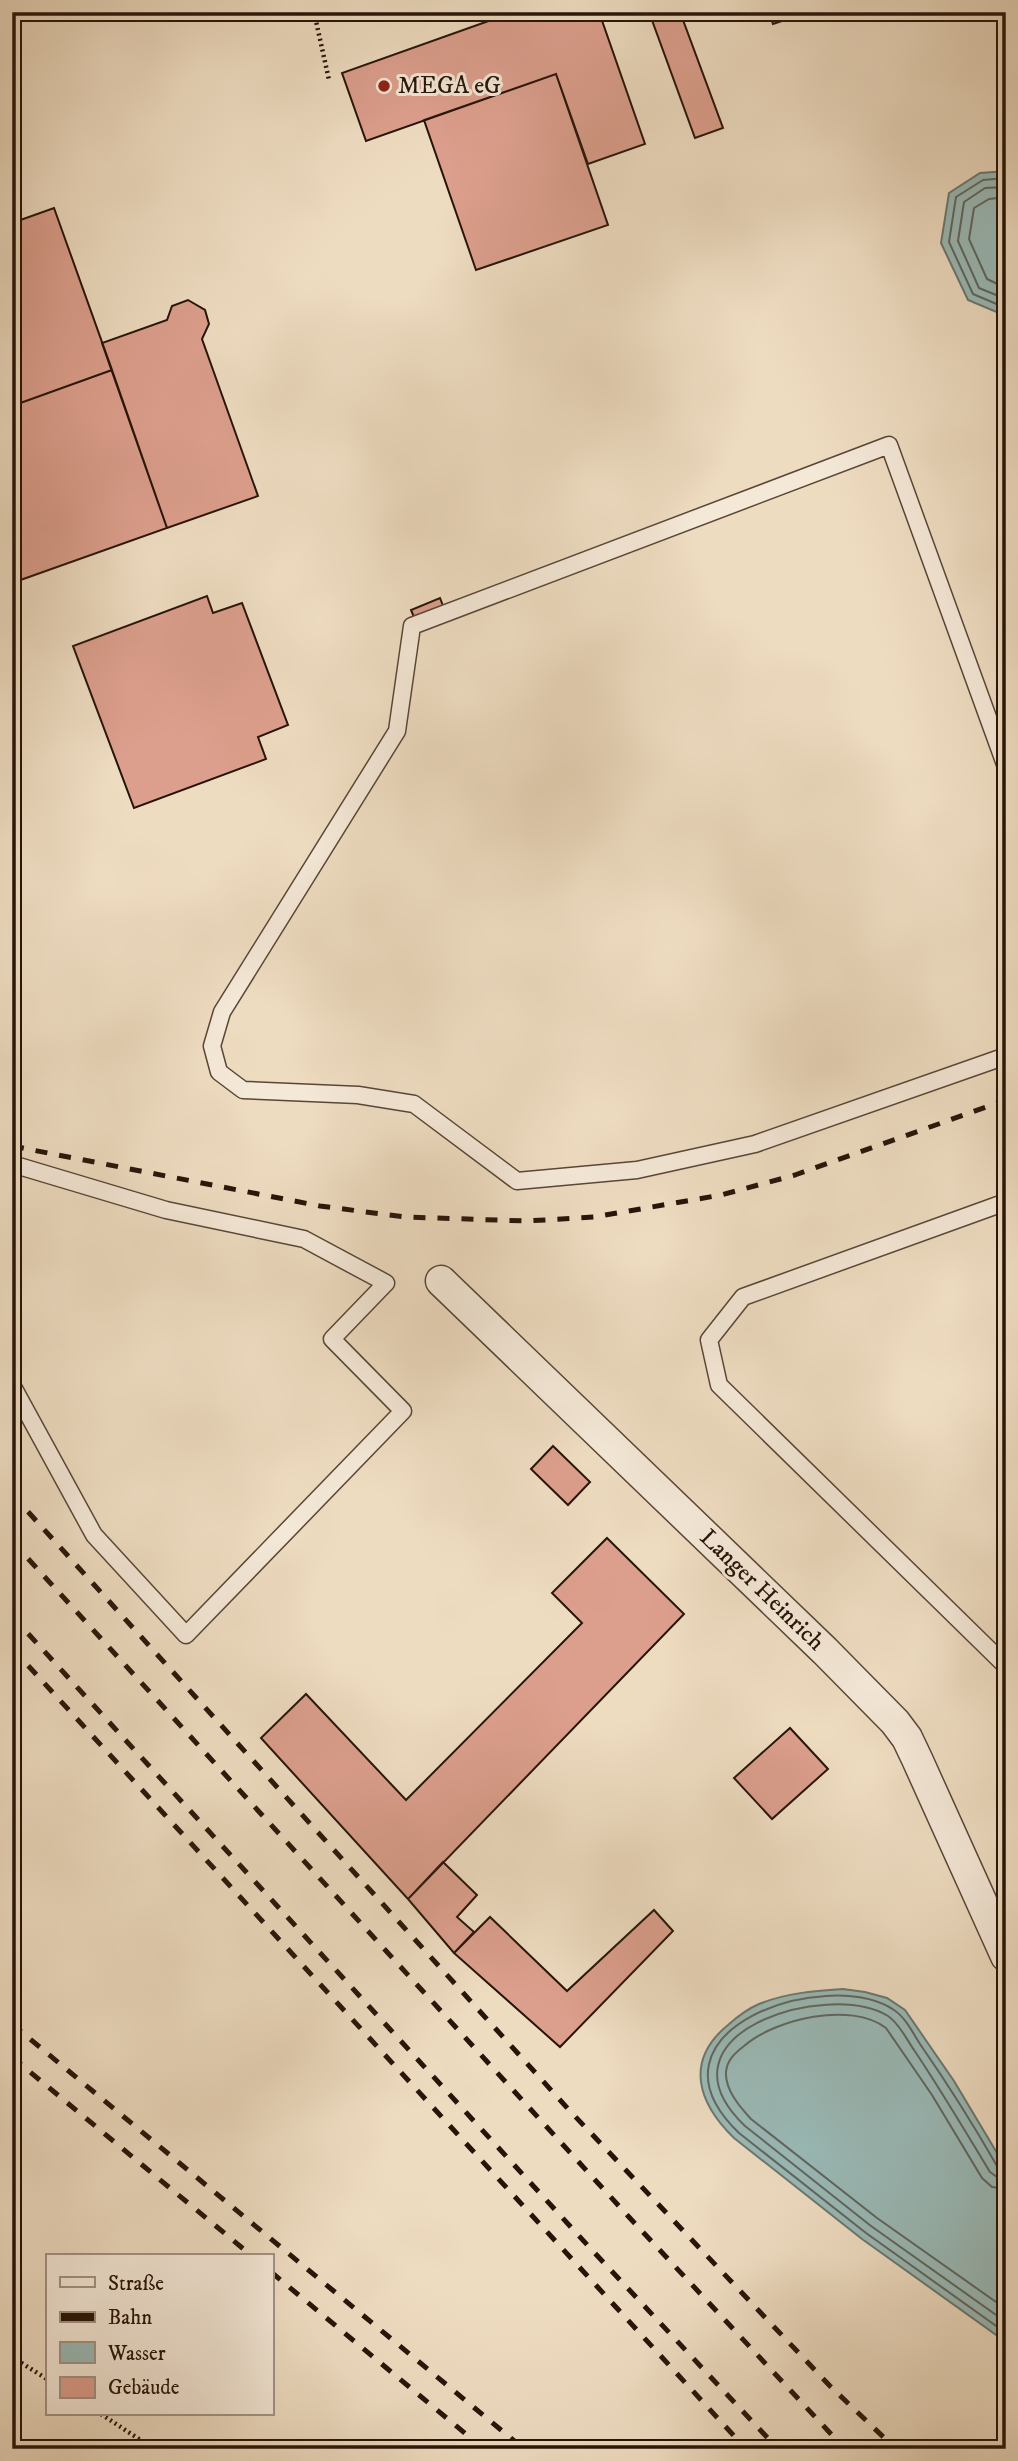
<svg xmlns="http://www.w3.org/2000/svg" width="1018" height="2461" viewBox="0 0 1018 2461" font-family="'IM FELL DW Pica',serif">
  <rect width="100%" height="100%" fill="#eedcc1"/>
  <filter id="stains"><feTurbulence type="fractalNoise" baseFrequency=".00286" numOctaves="4"/><feColorMatrix values="0 0 0 0 .2 0 0 0 0 .09 0 0 0 0 .02 0 0 0 .5 -.17"/></filter>
  <radialGradient id="worn" r=".72"><stop offset=".6" stop-color="#630" stop-opacity="0"/><stop offset="1" stop-color="#630" stop-opacity=".3"/></radialGradient>
  <path fill="#9abab7" stroke="#6c7871" stroke-width="2" d="M1006 171V316L968 300 941 243 949 193 980 173Z
    M843 1989 865 1992 887 1998 905 2010 954 2081 1006 2168V2342L862 2239 734 2138C698 2103 684 2061 728 2025 737 2017 747 2009 759 2004 786 1993 814 1991 843 1989Z"/>
  <g fill="none" stroke-linecap="round" stroke-linejoin="round">
    <path stroke="#606760" stroke-width="2" d="M1006 178 983 180 956 197 949 242 973 294 1006 308
      M1006 187 985 188 964 202 958 241 979 288 1006 299
      M1006 197 989 199 974 208 969 239 987 279 1006 288
      M1006 2170 997 2166C973 2124 947 2083 920 2044 913 2033 905 2017 894 2010 826 1965 633 2031 739 2133L866 2233 1006 2333
      M1006 2179 997 2177 990 2172C965 2131 941 2090 914 2050 907 2040 899 2023 888 2016 827 1979 649 2034 745 2126L871 2226 1006 2322
      M1006 2189 992 2187 982 2178 932 2095 886 2028C851 2001 775 2019 744 2046 735 2053 727 2060 726 2072 725 2090 740 2107 751 2119L877 2218 1006 2309"/>
  </g>
  <path fill="#dc9f8d" stroke="#271409" stroke-width="2" d="M514 12H599L645 144 588 164 556 74 366 141 342 73Z
    M649 12H680L723 128 695 138Z
    M769 12H809L773 24Z
    M556 74 608 225 476 270 424 120Z
    M54 208 112 370 12 406V223Z
    M188 300 205 310 209 324 202 339 258 496 167 528 102 343 167 320 172 306Z
    M112 370 167 528 12 583V406Z
    M207 596 213 613 242 603 288 725 258 737 266 759 134 808 73 646Z
    M440 598 445 611 416 622 411 610Z
    M553 1446 590 1482 568 1505 531 1469Z
    M607 1538 684 1614 408 1899 261 1738 306 1694 406 1800 582 1623 552 1593Z
    M790 1728 828 1769 772 1819 734 1778Z
    M443 1862 477 1895 457 1917 474 1932 454 1953 408 1899Z
    M654 1910 673 1931 560 2047 454 1953 490 1917 567 1991Z"/>
  <g fill="none" stroke-linecap="round" stroke-linejoin="round">
    <g stroke="#594637" stroke-width="19">
      <path id="lane" d="M1006 767 889 445 412 626 397 731 222 1012 212 1046 219 1072 243 1090 358 1095 414 1104 517 1181 637 1170 755 1144 1006 1056
        M12 1164 166 1210 304 1239 386 1283 332 1339 403 1411 186 1635 94 1535 12 1385
        M1006 1202 743 1297 709 1340 719 1385 1006 1666"/>
    </g>
    <g stroke="#594637" stroke-width="33">
      <path id="street" d="M441 1281 825 1651 895 1722 907 1738 917 1759 1006 1956"/>
    </g>
    <path stroke="#271409" stroke-width="4.5" stroke-dasharray="2 3.5" stroke-linecap="butt" d="M314 12 329 80
      M12 2357 47 2379
      M101 2414 154 2449"/>
    <use href="#lane" stroke="#f4e8d7" stroke-width="16"/>
    <use href="#street" stroke="#f4e8d7" stroke-width="30"/>
    <path stroke="#271409" stroke-width="5" stroke-dasharray="12 12" stroke-linecap="butt" d="M12 1146 320 1206 405 1217 527 1221 594 1217 721 1195 795 1175 1006 1100
      M12 1494 570 2111 830 2386 896 2449
      M12 1541 628 2216 845 2449
      M12 1616 591 2249 778 2449
      M12 1648 746 2449
      M12 2024 524 2449
      M12 2057 252 2256
      M271 2272 484 2449"/>
  </g>
  <circle fill="#8f2418" stroke="#f4e8d7" stroke-width="2.5" cx="384" cy="86" r="7"/>
  <g text-anchor="middle" dominant-baseline="central" stroke-width="6" stroke-linejoin="round" paint-order="stroke">
    <g font-size="24" fill="#271409" stroke="#f4e8d7" text-anchor="start">
      <text x="398" y="86">MEGA eG</text>
    </g>
    <g font-size="24" fill="#271409" stroke="#f4e8d7">
      <text transform="translate(762 1590) rotate(44)">Langer Heinrich</text>
    </g>
  </g>
  <rect width="1018" height="2461" fill="none" stroke="#eedcc1" stroke-width="42"/>
  <rect x="14" y="14" width="990" height="2433" fill="none" stroke="#271409" stroke-width="3.5"/>
  <rect x="21" y="21" width="976" height="2419" fill="none" stroke="#271409" stroke-width="2"/>
  <rect x="46" y="2254" width="228" height="161" fill="#f4e8d7" stroke="#a29385" stroke-width="2"/>
  <rect x="60" y="2277" width="35" height="10" fill="#f4e8d7" stroke="#a29385" stroke-width="2"/>
  <text x="108" y="2290" font-size="21" fill="#271409">Straße</text>
  <rect x="60" y="2312" width="35" height="10" fill="#271409" stroke="#a29385" stroke-width="2"/>
  <text x="108" y="2324" font-size="21" fill="#271409">Bahn</text>
  <rect x="60" y="2342" width="35" height="21" fill="#9abab7" stroke="#a29385" stroke-width="2"/>
  <text x="108" y="2360" font-size="21" fill="#271409">Wasser</text>
  <rect x="60" y="2377" width="35" height="21" fill="#dc9f8d" stroke="#a29385" stroke-width="2"/>
  <text x="108" y="2394" font-size="21" fill="#271409">Gebäude</text>
  <rect width="100%" height="100%" filter="url(#stains)"/>
  <rect width="100%" height="100%" fill="url(#worn)"/>
</svg>
